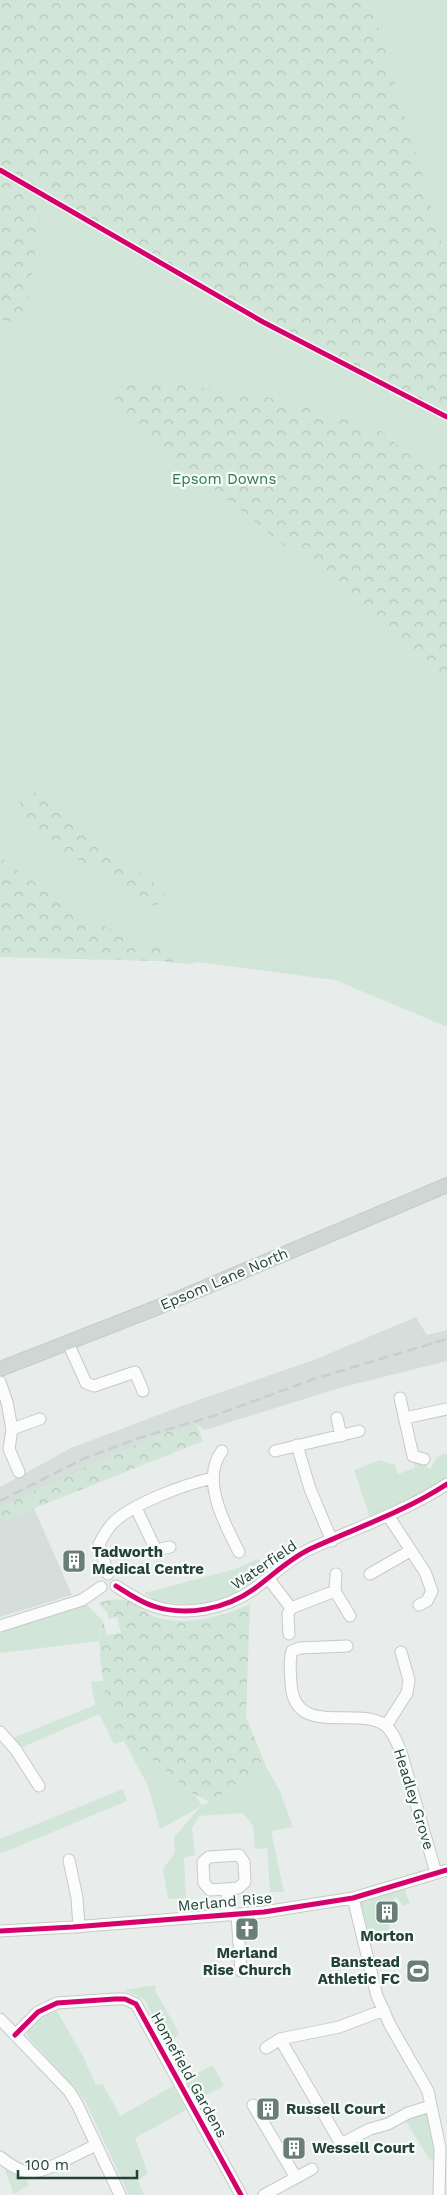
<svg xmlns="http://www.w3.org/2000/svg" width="447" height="2195" viewBox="0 0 447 2195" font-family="'Work Sans',sans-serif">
  <defs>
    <pattern id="forest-crowns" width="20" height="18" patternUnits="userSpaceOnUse" patternTransform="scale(1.25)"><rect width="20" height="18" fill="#d1e6d8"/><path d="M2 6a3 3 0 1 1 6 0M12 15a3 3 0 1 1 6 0" fill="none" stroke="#b3c6ba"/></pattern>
  </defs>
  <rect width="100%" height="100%" fill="#e8edeb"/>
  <path fill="#d6dedb" d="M416 1317 427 1335 447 1330V1361L343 1387 205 1430 196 1424 0 1508V1487L71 1448 187 1404 316 1359Z
    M34 1508 72 1595 0 1617V1522Z"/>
  <path fill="#d1e6d8" d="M0 0H447V1027L335 980 327 979 197 962 190 964 161 961 0 957Z
    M447 1453V1484L372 1524 354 1470 380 1460 395 1465 398 1474 415 1468 414 1463 420 1462 430 1469 438 1456Z
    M258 1559 268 1568 255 1582 240 1592 220 1600 198 1605 156 1602 144 1593 235 1569Z
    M82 1600 103 1621 99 1631 100 1641 0 1653V1626Z
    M104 1681 113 1730 120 1733 194 1794 202 1805 210 1802 266 1766 280 1791 293 1827 271 1831 284 1892H270L267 1848 255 1849 253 1826 243 1813 199 1816 192 1828 195 1855 184 1858 186 1898 168 1899 163 1869 175 1852 174 1837 200 1807 160 1829 148 1786 124 1741 114 1744 99 1714 16 1750 8 1740 95 1705 91 1682Z
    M123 1789 127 1801 0 1854V1839Z
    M402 1883 410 1903 404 1906 396 1897 379 1911 395 1934 383 1941 377 1937 361 1933 353 1898Z
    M156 1985 155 1990 179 2033 168 2046 144 1999 124 1990Z
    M56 2010 82 2054 96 2085 103 2084 120 2116 173 2086 186 2110 135 2138 148 2173 138 2181 144 2195H129L86 2103 74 2087 27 2036 28 2023 38 2012Z
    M213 2065 224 2086 190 2103 178 2083Z
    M430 2112 435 2139 434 2161 430 2160 405 2120Z
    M8 2167 22 2171 29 2185 14 2194 5 2171Z"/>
  <path fill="url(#forest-crowns)" d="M0 0H370L436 222 447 267V414L275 328 44 195 24 324 0 320Z
    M133 378 292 401 381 431 425 468 447 462V678L149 436 114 398 110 385Z
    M39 792 110 851 165 891 166 902 151 906 107 875 31 835 18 797Z
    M0 857 73 911 139 943 188 957 190 964 161 961 0 957Z
    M197 1424 203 1441 0 1522V1508L6 1504 157 1435Z
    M109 1600C114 1600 120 1599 124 1600 135 1602 145 1613 155 1617 186 1627 222 1617 250 1604L246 1717 266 1766 210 1802 194 1794 168 1773 120 1733 113 1730C108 1705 93 1644 103 1621L107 1635 121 1633 117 1617 108 1619V1613L98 1603Z"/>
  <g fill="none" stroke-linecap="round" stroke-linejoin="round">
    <g stroke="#c5cac8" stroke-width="13">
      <path id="minor" d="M68 1343 86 1383 94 1386 135 1372 143 1391
        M0 1382 7 1402 12 1429
        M400 1398 413 1456 424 1459
        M337 1418 341 1436
        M405 1418 447 1409
        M297 1445 310 1489 332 1541
        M222 1451C200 1479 225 1525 239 1552
        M275 1451 359 1431
        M19 1472 9 1449 12 1429 40 1419
        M136 1508 156 1550 170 1547
        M389 1517 425 1572 432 1591 427 1601 419 1605
        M108 1574 99 1544C103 1537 108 1527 114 1522 134 1503 186 1484 213 1478
        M370 1574 410 1551
        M268 1578 291 1608
        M116 1586C127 1593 140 1602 153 1606 186 1617 226 1609 254 1589 273 1575 289 1559 310 1549 358 1527 402 1513 447 1484
        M335 1591 336 1574
        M0 1626 82 1600 101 1587
        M289 1634 288 1614 291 1608 335 1591 350 1616
        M347 1646 300 1648 292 1651C289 1661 290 1672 291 1682 293 1739 355 1705 385 1725 393 1731 397 1743 401 1752L436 1873
        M386 1726 407 1693 409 1680 401 1652
        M0 1732 16 1750 39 1786
        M239 1855 244 1862 245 1882 238 1888 210 1890 204 1883 203 1862 209 1857Z
        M69 1860 77 1898 79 1927
        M227 1889 228 1915
        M353 1898 377 1996 390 2025 428 2091 440 2148 439 2195
        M237 1915 241 1971
        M0 1931 73 1927 264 1912 353 1898 447 1870
        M384 2010 339 2027 280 2039 341 2144 370 2129 388 2124 408 2113 431 2106
        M0 2019 69 2091 77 2104 120 2195
        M15 2035 38 2012 57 2003 115 1999H125L136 2004 241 2195
        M266 2048 280 2039
        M253 2105 295 2176
        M0 2157C9 2164 20 2172 31 2172 45 2173 82 2151 96 2145
        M264 2195 312 2169"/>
    </g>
    <g stroke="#c3ccc9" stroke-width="16">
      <path id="major" d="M0 1369 161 1306 447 1185"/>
    </g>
    <use href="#minor" stroke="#fcfcfc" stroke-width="11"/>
    <use href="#major" stroke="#cfd7d5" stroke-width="14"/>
    <path stroke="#c9cdcc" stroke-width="2.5" stroke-dasharray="10 5" stroke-linecap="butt" d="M0 1501 83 1459 136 1439 213 1416 314 1379 447 1339"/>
    <g stroke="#f7fbf9" stroke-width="8">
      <path id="cycleway" d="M0 170 263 322 447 417
        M116 1586C127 1593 140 1602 153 1606 186 1617 226 1609 254 1589 273 1575 289 1559 310 1549 358 1527 402 1513 447 1484
        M0 1931 73 1927 264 1912 353 1898 447 1870
        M15 2035 38 2012 57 2003 115 1999H125L136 2004 241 2195"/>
    </g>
    <use href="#cycleway" stroke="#d6006c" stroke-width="5"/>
  </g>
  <defs>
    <g id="building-square" transform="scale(1.25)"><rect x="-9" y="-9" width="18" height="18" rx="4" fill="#697e78" stroke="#f7fbf9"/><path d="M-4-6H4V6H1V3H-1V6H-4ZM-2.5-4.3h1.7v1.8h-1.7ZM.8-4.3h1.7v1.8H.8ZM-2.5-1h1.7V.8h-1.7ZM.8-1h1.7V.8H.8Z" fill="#fff"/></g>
    <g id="church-square" transform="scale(1.25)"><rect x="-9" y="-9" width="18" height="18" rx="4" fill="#697e78" stroke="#f7fbf9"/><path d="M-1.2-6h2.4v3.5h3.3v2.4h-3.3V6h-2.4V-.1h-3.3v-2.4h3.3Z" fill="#fff"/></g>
    <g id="stadium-square" transform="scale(1.25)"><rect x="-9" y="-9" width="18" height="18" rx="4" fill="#697e78" stroke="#f7fbf9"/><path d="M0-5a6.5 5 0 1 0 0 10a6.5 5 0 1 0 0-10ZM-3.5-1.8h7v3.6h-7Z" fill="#fff"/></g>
  </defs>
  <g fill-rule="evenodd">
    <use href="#building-square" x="74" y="1561"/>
    <use href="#building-square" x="387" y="1912"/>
    <use href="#church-square" x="247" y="1929"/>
    <use href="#stadium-square" x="418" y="1971"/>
    <use href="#building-square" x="268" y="2109"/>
    <use href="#building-square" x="294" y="2148"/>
  </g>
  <g text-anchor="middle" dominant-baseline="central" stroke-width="4.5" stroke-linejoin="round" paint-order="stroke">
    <g font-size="15" fill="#2d7a4b" stroke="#f7fbf9">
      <text x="224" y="479">Epsom Downs</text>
    </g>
    <g font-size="15" fill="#24423a" stroke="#f7fbf9">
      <text transform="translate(224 1279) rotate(-23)">Epsom Lane North</text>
      <text transform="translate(264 1565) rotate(-34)">Waterfield</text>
      <text transform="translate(414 1799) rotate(73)">Headley Grove</text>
      <text transform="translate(225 1902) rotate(-5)">Merland Rise</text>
      <text transform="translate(189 2075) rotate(61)">Homefield Gardens</text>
    </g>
    <g font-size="15" font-weight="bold" fill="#24423a" stroke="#f7fbf9" text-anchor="start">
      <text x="92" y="1552">Tadworth<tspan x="92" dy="17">Medical Centre</tspan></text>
      <text x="387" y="1936" text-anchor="middle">Morton</text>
      <text x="247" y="1953" text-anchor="middle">Merland<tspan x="247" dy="17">Rise Church</tspan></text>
      <text x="400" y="1962" text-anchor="end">Banstead<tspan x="400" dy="17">Athletic FC</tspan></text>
      <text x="286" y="2109">Russell Court</text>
      <text x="312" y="2148">Wessell Court</text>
    </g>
  </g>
  <path d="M18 2170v8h119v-8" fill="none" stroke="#24423a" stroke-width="2.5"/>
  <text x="25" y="2170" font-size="15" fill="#24423a" stroke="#f7fbf9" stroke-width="4" paint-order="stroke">100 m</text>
</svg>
